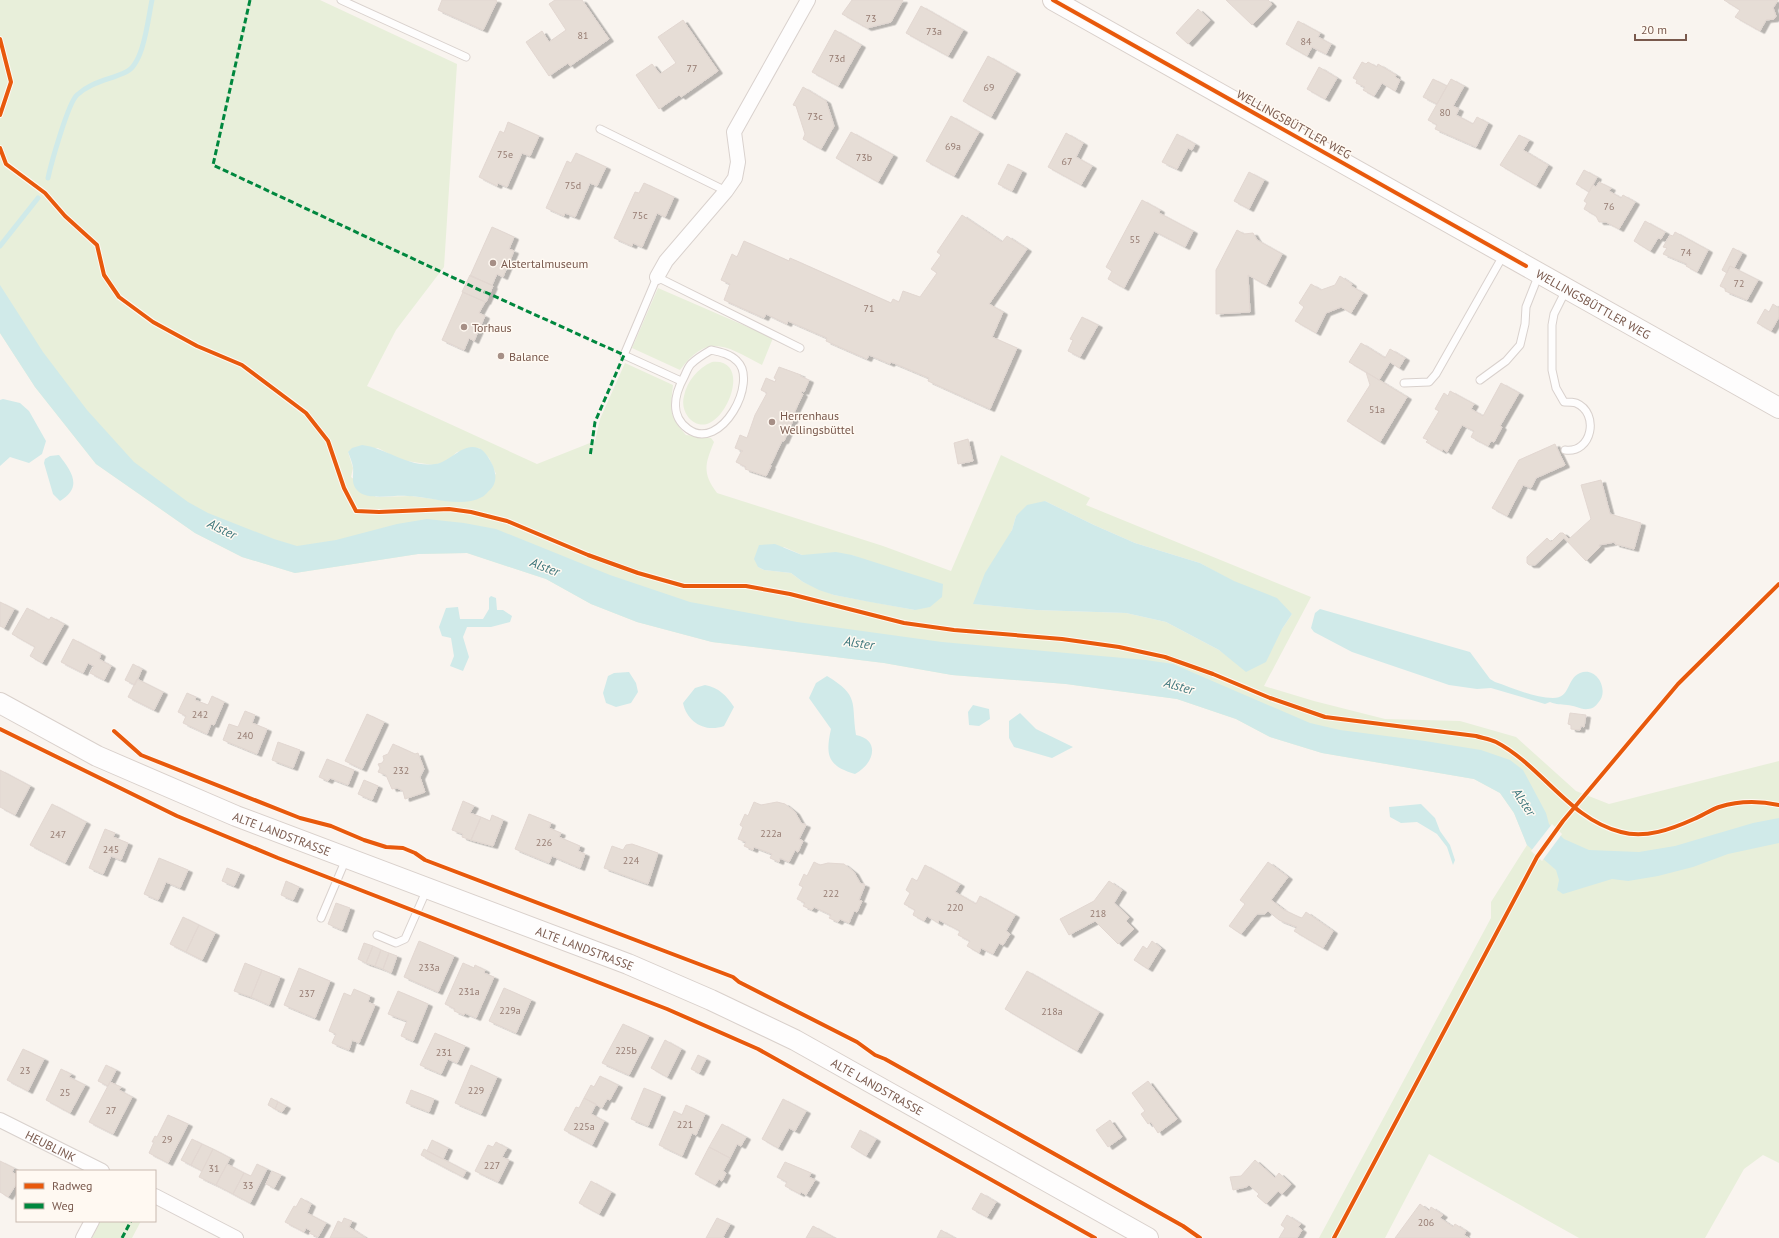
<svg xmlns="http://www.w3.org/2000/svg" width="1779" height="1238" viewBox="0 0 1779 1238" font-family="'PT Sans',sans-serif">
  <defs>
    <filter id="shadow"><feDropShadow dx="4.5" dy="2.5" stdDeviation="0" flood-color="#0004"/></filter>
  </defs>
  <rect width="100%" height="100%" fill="#f9f4ef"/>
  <path fill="#e8efda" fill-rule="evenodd" d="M0 0H320L457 64 444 267 396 330 367 386 537 464 595 441 600 419 625 363 673 385C670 411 669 416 686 435L711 438 714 442C705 464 702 473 717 493L883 546 951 571 1001 455 1090 498 1086 505 1311 597 1264 686 1314 701 1385 719 1460 721 1516 737 1576 791 1609 804 1779 761V1163L1763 1155 1744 1169 1705 1238H1579L1429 1154 1385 1238H1319L1491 918V902L1527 845 1514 813 1500 793 1474 779 1322 753 1270 737 1236 719 1177 699 1066 684 952 675 884 663 712 642 637 622 591 604 546 579 467 553 418 554 295 573 242 557 195 533 96 464 35 387 0 333ZM378 448 400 460 433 465 446 462 457 452 479 448 489 458 496 474 449 501 411 496 376 497 351 477 353 468 348 452ZM1045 501 1094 525 1135 543 1200 563 1292 614 1282 629 1233 660 1219 650 1166 622 1126 613 1036 610 974 604 1012 530 1016 516ZM784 547 802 555H852L872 563 915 610 834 595 803 582 791 573 764 570 758 567Z
    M658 288 773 338 762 365C726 346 708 332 680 370L632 348Z
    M712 362C750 358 730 417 707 424 691 428 680 410 684 396 687 381 698 368 712 362Z
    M100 1221H141L132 1238H92Z"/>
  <path fill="#d0eae9" d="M0 285 43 352 87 410 134 462 188 502 208 513 274 539 297 546 336 540 397 524 427 519 464 523 496 529 610 575 690 602 797 622 942 642 1146 660 1173 664 1310 723 1340 730 1425 741 1481 750 1510 760 1523 770 1546 813 1549 824 1564 839 1589 850 1639 852 1675 846 1753 823 1779 818V843L1728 854 1693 867 1658 876 1628 881 1612 879 1563 894 1557 890 1559 880 1556 870 1527 845 1514 813 1500 793 1474 779 1322 753 1270 737 1236 719 1177 699 1066 684 952 675 884 663 712 642 637 622 591 604 546 579 467 553 418 554 295 573 242 557 195 533 96 464 35 387 0 333Z
    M3 399 20 403 29 411 46 441 42 454 29 463 10 457 0 466V400Z
    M362 445C387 448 408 468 435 464 450 462 463 442 478 448 485 450 490 460 493 466 496 474 497 482 491 489 488 491 485 496 482 497 460 509 430 496 407 496 394 495 368 500 359 492 350 484 354 477 353 467 352 462 350 457 348 452L352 448Z
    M59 455C72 472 83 487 60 501L53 494 44 463 45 459 50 456Z
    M1045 501 1094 525 1135 543 1200 563 1234 581 1277 598 1292 614 1282 629 1266 662 1246 672 1219 650 1166 622 1126 613 1036 610 973 604 985 573 1012 530 1016 516 1027 505Z
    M775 544 802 555 836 552 852 555 943 584 942 597 930 607 915 610 870 602 834 595 819 590 803 582 791 573 764 570 758 567 754 559 759 545Z
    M491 596 496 598 497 610H503L512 616 510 622 491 627H467L463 637 469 657 463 671 450 666 454 656 451 638 442 636 439 627 446 608 458 607 460 619H483L489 609V598Z
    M1320 609 1470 652 1490 679 1495 682C1513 688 1534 698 1553 698 1571 698 1566 679 1580 673 1597 666 1610 691 1598 703 1596 706 1592 709 1588 709 1581 710 1574 705 1567 705 1560 704 1557 705 1550 702L1545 704 1491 688 1477 689 1449 685 1352 652 1314 632 1311 628 1315 613Z
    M629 672 636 683 638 692 631 703 616 707 606 703 603 693 608 676 614 673Z
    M827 676C860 696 851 702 856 735 881 740 874 764 855 774 828 766 825 756 831 729L809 698 816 683Z
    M705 685C719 688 726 695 734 707L724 726C705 733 687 722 683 703L695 688Z
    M973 705 989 709 990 719 979 726 969 725 968 712Z
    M1020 713 1036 729 1073 747 1052 758 1014 747 1009 738V721Z
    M1421 804 1435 818 1440 831 1450 845 1455 860 1453 865 1447 847 1437 834 1417 822 1401 823 1390 817 1389 807Z"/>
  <path fill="#f9f4ef" d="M1552 824 1562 834 1542 861 1531 851Z"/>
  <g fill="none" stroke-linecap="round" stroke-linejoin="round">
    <path stroke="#d0eae9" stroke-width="5" d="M48 178C51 164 68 103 77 95 91 82 109 80 126 72 144 64 148 18 152 0
      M0 246 38 198"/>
  </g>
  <path fill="#e6ddd6" stroke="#e2d7d1" filter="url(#shadow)" d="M442 0H495L497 1 483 30 438 10Z
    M555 0H582L609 39 570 66 568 63 549 76 526 42 542 31 549 42 566 30 549 4Z
    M852 0H903L891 22 867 28 842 14Z
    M1226 0H1268L1272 4 1252 25Z
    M1724 0H1778L1773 8 1776 16 1774 19 1766 20 1760 31 1735 17 1740 10Z
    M921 6 963 30 948 56 906 33Z
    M1198 9 1210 20 1188 44 1176 33Z
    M683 20 718 71 681 97 679 95 659 109 636 75 652 64 660 74 676 63 658 37Z
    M1298 21 1320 33 1318 37 1331 44 1326 54 1312 47 1307 56 1286 44Z
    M835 30 861 45 838 86 812 72Z
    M988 56 1016 72 991 117 963 101Z
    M1362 62 1366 64 1368 62 1377 67 1378 64 1396 75 1395 77 1400 80 1395 91 1382 83 1374 96 1363 90 1365 87 1356 83 1357 80 1353 78Z
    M1319 67 1337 78 1325 99 1307 89Z
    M1433 79 1447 86 1437 104 1423 97Z
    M1451 79 1464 86 1453 106 1459 109 1456 115 1473 124 1477 117 1488 123 1476 147 1435 129 1437 125 1428 120Z
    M803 87 826 101 834 126 821 149 803 139 805 134 796 106 793 105Z
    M951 116 979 132 954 176 926 161Z
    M508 122 539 136 530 156 522 153 507 187 498 183 497 186 479 177 500 131 504 133Z
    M851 132 893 155 878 182 836 158Z
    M1066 133 1083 143 1076 157 1092 166 1081 185 1048 167Z
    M1177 134 1195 144 1192 150 1188 148 1177 169 1162 162Z
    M1519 135 1529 140 1523 150 1548 165 1536 186 1500 165Z
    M576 153 606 167 597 186 590 183 575 217 565 213 564 216 546 208 567 161 571 163Z
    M1008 164 1022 171 1012 191 998 184Z
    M1584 170 1597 177 1589 192 1576 184Z
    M1249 172 1264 180 1249 209 1234 201Z
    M1599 182 1611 188 1609 191 1621 198 1623 195 1635 202 1619 229 1606 222H1599L1596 216 1584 209 1587 203 1584 201 1589 192 1593 185 1596 187Z
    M644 183 674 197 665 217 657 213 642 247 633 243 632 246 614 238 635 192 639 193Z
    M1142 200 1160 210 1159 213 1193 231 1185 247 1154 231 1124 288 1108 279 1112 271 1106 267Z
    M962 215 1002 242 1007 236 1027 249 989 304 1003 312 992 337 1017 348 990 409 928 381 929 378 891 362 890 364 869 355 867 359 826 341 827 338 788 321 787 324 766 314 764 318 724 300 730 284 721 280 732 254 737 257 744 241 789 261 790 258 891 303 893 299 899 302 903 291 920 297 937 273 931 269 941 255 937 252Z
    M1645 221 1665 232 1661 239 1658 238 1650 251 1634 241Z
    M492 227 514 237 509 249 514 251 503 277 497 274 492 285 470 276Z
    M1237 230 1244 234 1253 233 1257 240 1282 254 1266 285 1248 275 1250 312 1216 314V270Z
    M1675 232 1708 250 1697 272 1686 266 1687 264 1663 254 1667 248 1663 247 1670 235 1673 236Z
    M1733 248 1742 253 1734 268 1730 266 1727 273 1722 270Z
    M1730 266 1758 280 1747 300 1725 291 1726 289 1720 286Z
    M470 275 493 286 486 302 462 292Z
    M1340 276 1352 284 1351 286 1363 293 1351 313 1341 307 1326 313 1316 333 1295 321 1304 307 1299 303 1311 284 1321 290 1335 285Z
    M463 292 485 302 479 313 485 316 474 341 469 338 464 350 442 340Z
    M1773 304 1779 308V317L1771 331 1757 323 1765 309 1769 312Z
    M1082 317 1098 325 1080 357 1068 351 1073 340 1070 339Z
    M1361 343 1385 358 1390 349 1405 358 1399 368 1390 362 1379 380 1349 362Z
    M779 367 801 375 800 376 809 380 804 392 802 391 801 393 803 394 792 417 794 418 784 441H782L771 464H770L771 466 766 476 745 469 746 467 736 462 741 452 743 451 735 448 740 435 747 438 755 415 767 393 761 390 766 378 775 382 776 379 774 378Z
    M1366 372 1407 397 1380 442 1347 421 1370 385Z
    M1501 383 1519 393 1500 426 1502 427 1494 442 1491 441 1488 446 1471 437 1474 431 1462 425 1447 452 1443 449 1442 451 1426 442 1428 440 1423 438 1439 411 1435 409 1444 393 1448 396 1450 391 1474 404 1471 409 1483 416Z
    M968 439 973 461 958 464 954 443Z
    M1555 444 1565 465 1536 478 1531 488 1523 485 1507 516 1492 508 1519 460Z
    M1601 480 1610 514 1641 523 1634 549 1615 544V542L1599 545 1600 547 1586 561 1564 538 1535 565H1529L1527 563V557L1547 538 1551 542 1560 533H1563L1569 539 1591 519 1581 485Z
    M0 602 14 609 4 628 0 626Z
    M27 608 49 620 51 617 64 624 42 663 30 656 35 647 12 634Z
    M73 639 101 654 99 659 111 666 104 680 90 673 94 666 88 663 83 673 61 662Z
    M133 664 142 669 135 685 125 680Z
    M137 679 163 692 154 710 128 697Z
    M187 693 196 697 195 700 208 705 212 696 224 702 214 725 211 724 207 734 183 723 186 716 178 712Z
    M245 711 255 715 252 723 267 729 257 754 223 740 229 724 238 727Z
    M1570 713 1586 715 1584 727 1581 726 1580 730 1571 729V725L1568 724Z
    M367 714 384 722 362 769 345 761Z
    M278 742 300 750 293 768 272 760Z
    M393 744 415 754 418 753 424 769 420 777 425 792 405 799 403 791 397 788 392 789 386 775 378 772 380 768 378 764 382 763 384 760 383 756 388 754Z
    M327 759 354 770 348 785 330 778 328 781 319 777Z
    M0 770 30 786 15 815 0 807Z
    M364 780 378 786 372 800 358 794Z
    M463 801 474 806 470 813 481 817 471 840 462 837 463 834 452 830Z
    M754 802 761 805 777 802 785 804 795 812 801 823 806 825 799 839 803 841 798 852 795 850 789 862 780 858 779 862 770 858 772 854 754 847 753 850 744 846 746 842 738 839 743 827 740 825 745 814 748 816Z
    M52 804 86 822 65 863 30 845Z
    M529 814 551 823 549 828 561 833 559 837 580 846 578 851 585 854 580 868 552 856 549 863 515 849Z
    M492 815 503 820 493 846 471 840 481 817 490 821Z
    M105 829 115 833 113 837 128 843 121 860 111 856 103 874 89 868Z
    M632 844 658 853 648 884 604 868 612 846 623 850 626 845Z
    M159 858 188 870 180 888 166 882 158 900 144 894Z
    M814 862 820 865 828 863 844 864 854 872 860 883 865 885 859 900 862 901 857 912 854 911 849 923 840 919 838 922 829 918 831 915 814 907 812 910 803 906 805 903 797 899 803 887 799 885 804 874 807 876Z
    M1268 862 1288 877 1271 900 1284 910 1299 917 1302 918 1306 912 1333 931 1323 948 1294 931 1297 927 1279 920 1268 911 1265 914H1257L1241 934 1229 926 1245 904 1240 900Z
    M925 865 960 884 955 892 976 904 980 896 1015 915 1006 931 1010 934 1003 945 999 943 993 954 981 948 979 953 967 946 970 941 958 935 960 931 939 920 938 923 927 916 924 921 913 915 915 910 904 904 910 893 906 890 912 878 917 881Z
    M227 868 240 873 234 886 222 881Z
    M286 881 299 887 293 900 281 895Z
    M1109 881 1122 890 1114 903 1129 917 1126 921 1134 929 1118 944 1095 921 1069 935 1060 919 1094 901Z
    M336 903 350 908 342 930 328 924Z
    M183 917 199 925 186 952 170 944Z
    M199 925 215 933 202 960 186 952Z
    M419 941 454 956 438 992 404 977Z
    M1152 941 1161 948 1148 969 1134 960 1143 946 1147 949Z
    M364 943 373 946 366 963 358 959Z
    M373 946 381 950 375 966 366 963Z
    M381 950 389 953 383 969 375 966Z
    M389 953 397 956 391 973 383 969Z
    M245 963 262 970 251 997 234 991Z
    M463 963 474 968 475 965 485 970 484 973 494 977 476 1018 465 1013 464 1015 454 1011 455 1009 445 1004Z
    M299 968 330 981 315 1018 284 1005Z
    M262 970 280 977 269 1005 251 997Z
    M1027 971 1099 1012 1077 1051 1005 1009Z
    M504 988 531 1000 516 1033 489 1021Z
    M354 989 370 996 368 1002 375 1005 359 1043 352 1040 349 1050 332 1043 336 1034 329 1031 344 993 351 996Z
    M398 991 428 1004 413 1041 401 1036 407 1021 388 1014Z
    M623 1024 649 1036 629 1075 602 1063Z
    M435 1033 465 1046 457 1063 448 1059 441 1074 420 1065Z
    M665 1040 681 1049 667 1077 651 1068Z
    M23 1049 44 1059 28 1091 7 1080Z
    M698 1055 706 1059 699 1073 691 1069Z
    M106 1065 116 1070 108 1086 98 1081Z
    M471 1065 497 1077 481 1114 455 1103Z
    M61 1069 71 1074 69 1077 85 1085 70 1113 46 1100Z
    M600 1076 618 1085 610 1100 607 1099 602 1108 584 1098 591 1085 594 1087Z
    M1148 1081 1177 1119 1158 1133 1151 1122 1148 1124 1141 1114 1145 1111 1132 1093Z
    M110 1082 121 1087 119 1090 132 1097 113 1134 89 1122Z
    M644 1088 661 1095 648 1126 631 1119Z
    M411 1090 434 1099 429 1112 406 1103Z
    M271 1098 278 1102 275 1109 268 1105Z
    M584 1098 596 1104 591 1114 604 1121 592 1145 564 1130 576 1107 579 1108Z
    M783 1099 806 1111 795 1131 789 1128 778 1148 762 1139Z
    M278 1102 286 1106 282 1112 275 1109Z
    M686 1105 705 1114 696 1135 692 1133 682 1156 659 1145 674 1111 682 1115Z
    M168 1115 188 1124 168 1163 149 1153 154 1142H152L155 1136 157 1137Z
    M1110 1120 1122 1137 1108 1147 1096 1130Z
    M722 1124 746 1137 741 1146 737 1144 730 1158 709 1147Z
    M860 1130 876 1139 866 1156 851 1147Z
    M192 1139 202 1144 191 1165 181 1160Z
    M432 1140 448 1148 443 1159 427 1151Z
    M496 1142 507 1148 502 1157 509 1160 498 1182 475 1171 488 1145 493 1147Z
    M202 1144 213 1149 202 1171 191 1165Z
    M709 1147 730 1158 723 1171 726 1173 722 1181 719 1179 715 1185 695 1174Z
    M213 1149 230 1158 216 1185 199 1177Z
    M424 1149 466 1171 463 1177 421 1155Z
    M1255 1160 1275 1178 1279 1173 1291 1184 1282 1194 1278 1191 1266 1204 1257 1196 1259 1194 1249 1185 1246 1187 1233 1190 1230 1177 1241 1176Z
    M0 1161 14 1168 12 1172 17 1175V1183L8 1197 0 1192Z
    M785 1162 811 1173 809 1177 815 1180 806 1195 801 1192 800 1194 785 1186 787 1182 777 1177Z
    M227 1164 244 1173 233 1194 216 1185Z
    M257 1164 267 1169 250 1203 233 1194 244 1173 251 1176Z
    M272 1171 281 1175 274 1188 266 1184Z
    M591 1181 611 1192 599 1214 579 1203Z
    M981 1193 996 1202 987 1217 972 1209Z
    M301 1198 311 1204 307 1213 326 1223 318 1237 309 1233 311 1231 306 1228 304 1232 285 1222 294 1206 296 1207Z
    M1420 1204 1429 1211 1431 1207 1443 1215 1440 1218 1453 1227 1455 1224 1466 1231 1464 1235 1469 1238H1395Z
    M1287 1215 1301 1224 1298 1227 1302 1230 1297 1238H1279L1285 1228 1281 1225Z
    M344 1218 352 1221 349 1227 366 1238H330L338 1221 342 1223Z
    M717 1218 730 1224 723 1237 725 1238H706Z
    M813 1226 835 1238H806Z
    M941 1230 955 1238H937Z"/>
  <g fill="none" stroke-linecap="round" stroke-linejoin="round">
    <g stroke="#d9d1cd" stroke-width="9">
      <path id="lane" d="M341 0 466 57
        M600 129 726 191
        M711 350C720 352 730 354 737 361 759 381 721 453 688 429 670 416 674 395 684 377 686 373 688 367 691 364 697 358 704 354 711 350Z
        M1480 380 1506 361 1520 345 1525 324 1526 307 1539 274
        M681 381 624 355 657 277 800 348
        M1404 383 1429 382 1436 374 1504 254
        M1565 450C1592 454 1600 413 1576 403 1573 402 1568 402 1564 402L1556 388 1552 370V325L1554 314 1566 290
        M321 918 346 859
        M377 935 396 943 405 939 427 889"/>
    </g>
    <g stroke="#d9d1cd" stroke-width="16">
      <g id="street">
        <path d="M657 277 666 261 726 191 735 178 738 162 734 132 808 0"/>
        <path id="s1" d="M0 1120 102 1171"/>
        <path d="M155 1196 236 1238"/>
        <path d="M83 1238 92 1221"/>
      </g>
    </g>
    <g stroke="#d9d0cb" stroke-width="22">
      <g id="secondary">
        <path id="s2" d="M1053 0 1779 408"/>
        <path id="s3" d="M0 703 97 756 236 816 628 964 711 1000 795 1040 1148 1238"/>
      </g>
    </g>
    <use href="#lane" stroke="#fefdfd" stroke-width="7"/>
    <use href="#street" stroke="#fefdfd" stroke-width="14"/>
    <use href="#secondary" stroke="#fefdfd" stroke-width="20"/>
    <path stroke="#00873e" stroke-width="3" stroke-dasharray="6 3" stroke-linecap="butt" d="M250 0 213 165 484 292
      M485 292 624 355 595 422 590 457
      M122 1238 131 1221"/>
    <g stroke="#fff9f2" stroke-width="6">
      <path id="cycleway" d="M1053 0 1526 266
        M0 39 11 82 0 115
        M0 148 6 164 45 193 65 216 97 245 104 275 119 297 153 322 197 346 242 365 306 413 328 441 344 488 356 511 379 512 449 509 471 512 507 521 588 555 638 573 684 586H746L790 594 904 623 954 630 1062 639 1119 647 1165 657 1213 674 1270 698 1325 717 1476 736C1482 738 1490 739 1496 742 1542 766 1569 819 1621 832 1645 839 1672 829 1694 819 1702 816 1710 810 1719 807 1738 801 1760 801 1779 805
        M0 729 177 816 278 858 667 1009 758 1049 1095 1238
        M114 731 141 755 300 818 331 826 364 840 386 847 403 848 415 853 425 860 733 977 739 982 857 1042 875 1055 885 1059 1183 1226 1200 1238
        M1334 1238 1537 857 1563 821 1678 684 1779 584"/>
    </g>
    <use href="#cycleway" stroke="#e8590c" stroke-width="4"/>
  </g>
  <g fill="#a68f86" stroke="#fff9f2" stroke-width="1.5">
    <circle cx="493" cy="263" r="4"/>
    <circle cx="464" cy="327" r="4"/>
    <circle cx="501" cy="356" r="4"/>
    <circle cx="772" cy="422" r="4"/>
  </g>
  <g text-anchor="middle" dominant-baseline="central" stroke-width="3" stroke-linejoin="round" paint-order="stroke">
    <g font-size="10" fill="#967c72">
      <text x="871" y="18">73</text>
      <text x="934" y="31">73a</text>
      <text x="583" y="35">81</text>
      <text x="1306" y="41">84</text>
      <text x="837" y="58">73d</text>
      <text x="692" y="68">77</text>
      <text x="989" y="87">69</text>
      <text x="1445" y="112">80</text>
      <text x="815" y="116">73c</text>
      <text x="953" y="146">69a</text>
      <text x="505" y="154">75e</text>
      <text x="864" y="157">73b</text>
      <text x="1067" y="161">67</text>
      <text x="573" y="185">75d</text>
      <text x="1609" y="206">76</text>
      <text x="640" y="215">75c</text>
      <text x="1135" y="239">55</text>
      <text x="1686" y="252">74</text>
      <text x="1739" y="283">72</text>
      <text x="869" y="308">71</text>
      <text x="1377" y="409">51a</text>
      <text x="200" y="714">242</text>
      <text x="245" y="735">240</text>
      <text x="401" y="770">232</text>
      <text x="771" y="833">222a</text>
      <text x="58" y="834">247</text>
      <text x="544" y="842">226</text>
      <text x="111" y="849">245</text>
      <text x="631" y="860">224</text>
      <text x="831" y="893">222</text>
      <text x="955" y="907">220</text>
      <text x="1098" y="913">218</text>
      <text x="429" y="967">233a</text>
      <text x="469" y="991">231a</text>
      <text x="307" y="993">237</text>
      <text x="510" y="1010">229a</text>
      <text x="1052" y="1011">218a</text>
      <text x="626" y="1050">225b</text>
      <text x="444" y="1052">231</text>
      <text x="25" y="1070">23</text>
      <text x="476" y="1090">229</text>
      <text x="65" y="1092">25</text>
      <text x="111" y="1110">27</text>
      <text x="685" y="1124">221</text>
      <text x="584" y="1126">225a</text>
      <text x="167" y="1139">29</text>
      <text x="492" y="1165">227</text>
      <text x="214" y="1168">31</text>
      <text x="248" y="1185">33</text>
      <text x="1426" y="1222">206</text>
    </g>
    <g font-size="12" fill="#79594d" stroke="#fff9f2">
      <text transform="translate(1294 124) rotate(29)">WELLINGSBÜTTLER WEG</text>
      <text stroke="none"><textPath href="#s2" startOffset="620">WELLINGSBÜTTLER WEG</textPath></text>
      <text stroke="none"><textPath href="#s3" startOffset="311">ALTE LANDSTRASSE</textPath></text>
      <text stroke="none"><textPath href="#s3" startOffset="635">ALTE LANDSTRASSE</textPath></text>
      <text stroke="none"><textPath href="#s3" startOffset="959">ALTE LANDSTRASSE</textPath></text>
      <text stroke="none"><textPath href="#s1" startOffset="57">HEUBLINK</textPath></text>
    </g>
    <g font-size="12" fill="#79594d" stroke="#fff9f2" text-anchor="start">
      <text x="501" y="263">Alstertalmuseum</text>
      <text x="472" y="327">Torhaus</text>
      <text x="509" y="356">Balance</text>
      <text x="780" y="415">Herrenhaus<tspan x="780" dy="14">Wellingsbüttel</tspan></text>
    </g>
    <g font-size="13" font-style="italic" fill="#40787d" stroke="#fff9f2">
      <text transform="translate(222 529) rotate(26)">Alster</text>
      <text transform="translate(545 567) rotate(21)">Alster</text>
      <text transform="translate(859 643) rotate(8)">Alster</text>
      <text transform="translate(1179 686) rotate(16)">Alster</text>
      <text transform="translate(1524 802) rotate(56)">Alster</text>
    </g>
  </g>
  <rect x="16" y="1170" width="140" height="52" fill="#fff9f2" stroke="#c9b9b0"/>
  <rect x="24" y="1183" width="20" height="6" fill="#e8590c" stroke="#c9b9b0"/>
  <text x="52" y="1190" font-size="12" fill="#79594d">Radweg</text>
  <rect x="24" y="1203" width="20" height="6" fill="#00873e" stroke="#c9b9b0"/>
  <text x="52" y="1210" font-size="12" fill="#79594d">Weg</text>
  <path d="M1635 34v6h51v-6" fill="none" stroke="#79594d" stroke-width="2"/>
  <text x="1641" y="34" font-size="12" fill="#79594d" stroke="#fff9f2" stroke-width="3" paint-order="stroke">20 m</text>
</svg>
